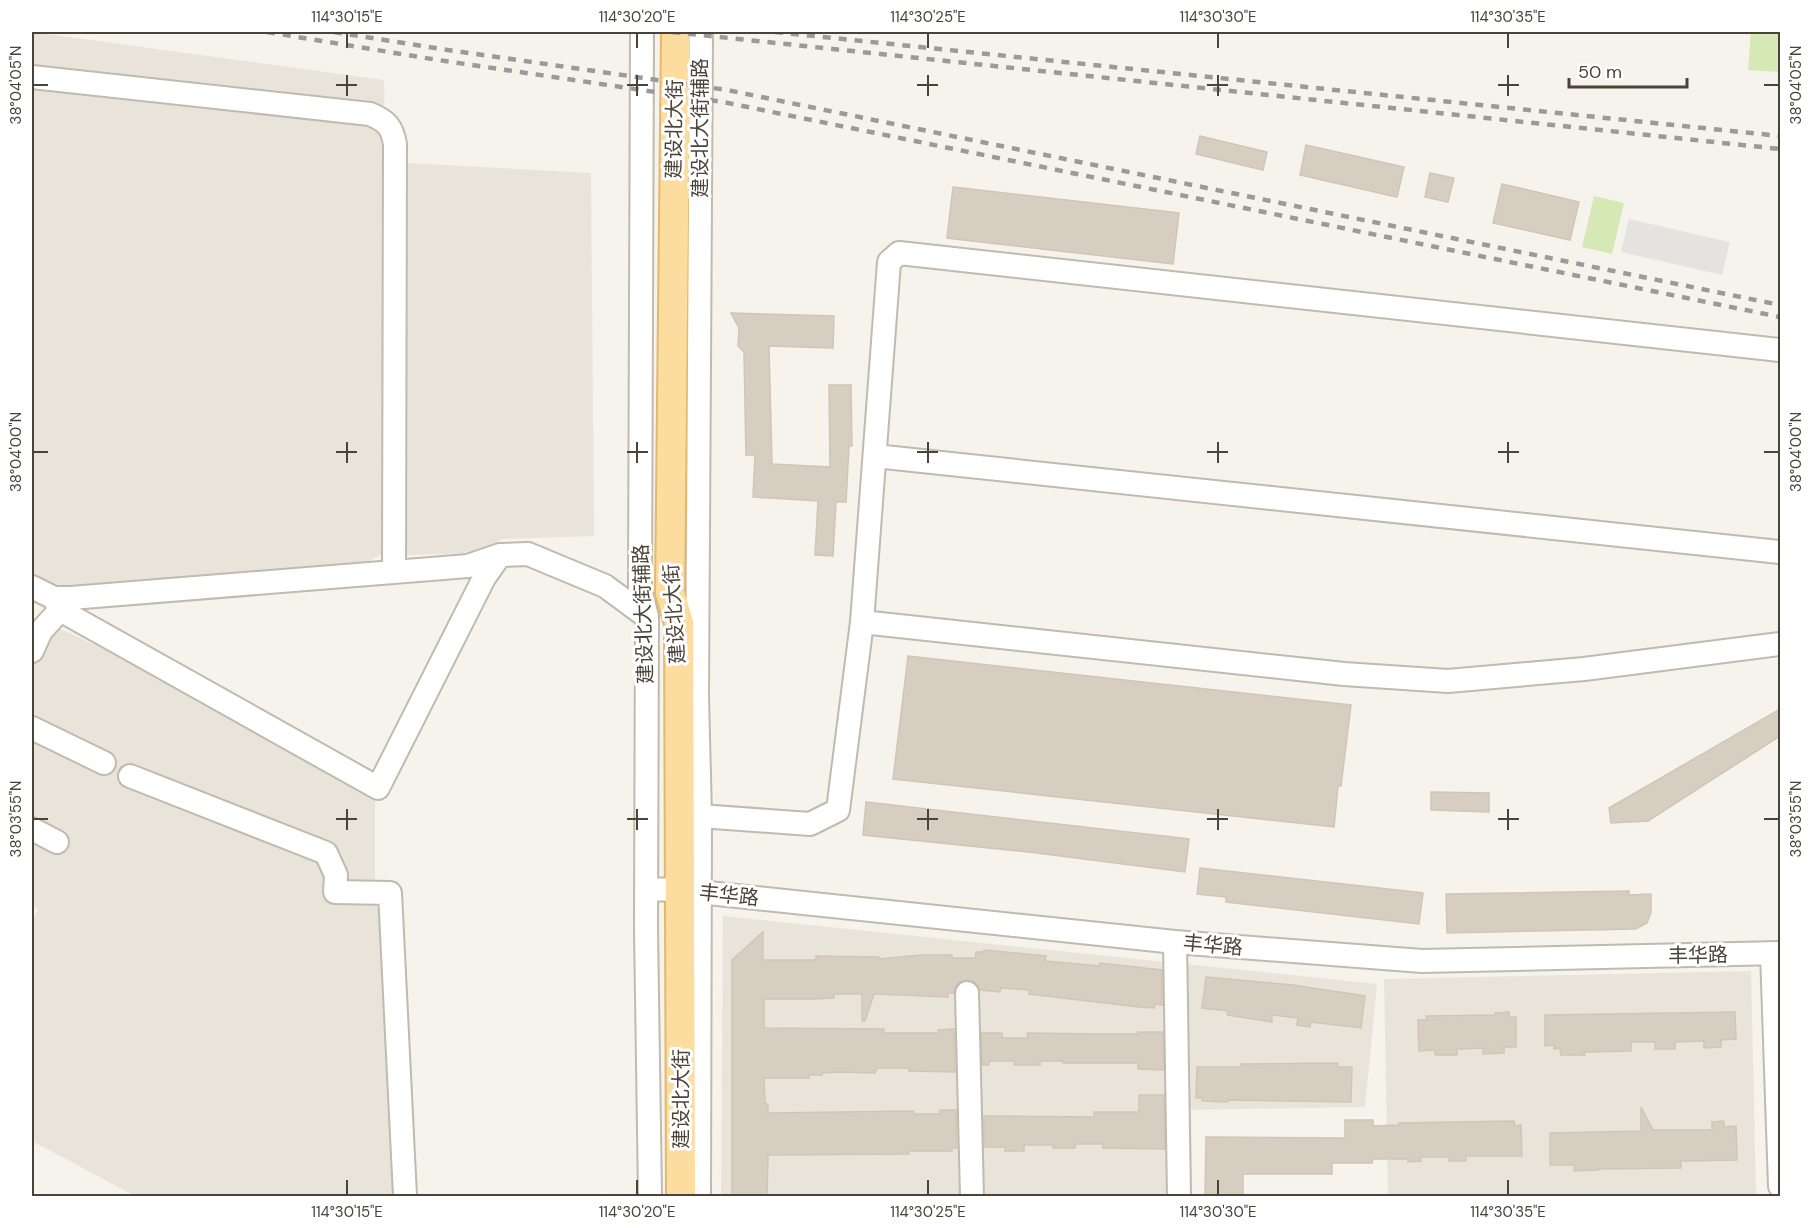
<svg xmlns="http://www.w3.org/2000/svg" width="1812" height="1228" viewBox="0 0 1812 1228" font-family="'DM Sans','Noto Sans SC',sans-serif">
  <rect width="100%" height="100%" fill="#f6f2ec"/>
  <path fill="#e9e4da" d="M32 32 384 80 389 527 383 553 366 563 55 589 32 577Z
    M406 163 591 173 594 536 501 539 495 547 468 553 405 555Z
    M42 620 162 677 375 794V880L398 881 400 1196H135L32 1141V922L38 909 32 905V640Z
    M723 916 1377 984 1365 1107 1191 1110 1192 1196H721Z
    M1751 971 1756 1196H1388L1384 979Z"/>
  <path fill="#d5e8b6" d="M1751 32H1780V72L1748 70Z
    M1594 196 1624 203 1612 254 1582 247Z"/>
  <path fill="#e5e3e0" d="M1629 219 1730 242 1722 275 1621 252Z"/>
  <path fill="#d7cec2" stroke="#d2c5b5" stroke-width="1.5" d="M1200 136 1267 152 1263 170 1196 154Z
    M1306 145 1404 167 1397 197 1300 175Z
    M1430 173 1454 178 1448 202 1425 197Z
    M1502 184 1579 202 1570 240 1493 223Z
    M953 187 1179 213 1173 264 947 238Z
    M731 313 834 316 833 348 769 346 772 464 830 467 829 385H851L852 446H849L846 502H836L833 556 815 555 818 501 753 497 755 455H746L744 352 738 346 739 328Z
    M908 656 1351 705 1341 786H1338L1334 827 893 779Z
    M1780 709V736L1648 821 1611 823 1609 808Z
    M1431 792 1489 793V812L1431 810Z
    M866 802 1189 839 1185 872 1029 852 863 835Z
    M1200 868 1423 893 1419 924 1226 902V897L1197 894Z
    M1629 891V895L1651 894V912L1647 923 1636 929 1447 933 1446 894Z
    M763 932V960H816V956L879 957V959L921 955H952V958H975L976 952H984V950L1046 956 1045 961 1100 966V963L1162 970V1005L1155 1004 1154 1008 1139 1007 1029 994V990L1001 988 1000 992 980 990 974 981 967 980 960 982 955 987 954 993H948V997L874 994 865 1021H862V994H834V998L813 999H764V1028L884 1029V1033H938V1030L954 1029 955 1072 909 1071V1068H877L875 1073 839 1072 822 1073V1075H809V1078H764L765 1104H768V1113L913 1111 914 1114H940V1110H956L957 1148H952V1151H909V1154L768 1155 767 1197H732V960Z
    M1206 977 1293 985 1365 996 1361 1028 1311 1022 1310 1027 1297 1025 1298 1018 1272 1015V1022L1227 1015 1228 1011 1202 1008Z
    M1509 1012V1017H1516V1047H1504V1053L1483 1054V1048L1457 1049V1055H1435V1050L1419 1051 1418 1020H1427L1426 1016 1495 1015V1013Z
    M1735 1012 1736 1039 1721 1040V1047L1704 1048V1041L1675 1042V1049H1655V1042H1631V1051L1584 1052 1585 1055H1561L1560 1048 1554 1049V1045L1545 1046V1015Z
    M1138 1032H1163L1164 1070 1138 1069V1063H1063V1061H1040V1065H1014V1061H989V1065H982L981 1033H1002V1038H1028L1027 1033 1101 1034H1138Z
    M1338 1063V1067H1352L1351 1102 1228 1100V1102L1202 1101V1098H1196L1197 1067H1241V1064Z
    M1139 1095H1164L1165 1149 1103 1148V1144H1075V1148H1053V1145H1024V1151H1005V1147H984V1116L1094 1117V1112H1139Z
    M1641 1107 1653 1130H1712V1122L1724 1121V1127L1736 1126 1737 1160 1681 1161V1168L1598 1169V1170L1574 1171V1165H1550V1133L1641 1131Z
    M1345 1120H1373V1126L1399 1125V1123L1514 1121 1515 1126 1521 1125 1522 1156H1466V1161H1449V1157H1420L1421 1161 1408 1162V1159H1373L1372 1163H1332V1174H1243V1197H1205L1206 1137 1345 1138Z"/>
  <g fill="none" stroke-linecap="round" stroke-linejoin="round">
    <g stroke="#c1baae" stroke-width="26">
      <path id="minor" d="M642 32 640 589 647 617 646 928 650 1196
        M32 77 370 114C387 121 392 127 395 144L394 572
        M875 456 1780 552
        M32 587 54 598H71L468 566 500 555 528 554 605 586 647 617
        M54 598 60 610 378 788 484 578 500 555
        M862 622 1344 674 1448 681 1584 669 1780 644
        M32 651 41 631 60 610
        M32 728 104 763
        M130 776 326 853 336 875 335 892 390 893 405 1196
        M700 816 810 824 838 810 862 622 889 262 899 253 1780 350
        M32 829 57 842
        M647 889 680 890 1175 942 1422 961 1780 953
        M1175 942 1179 1196
        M1772 953 1780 1186
        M967 993 972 1196
        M699 1196 700 816 697 696 701 32"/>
    </g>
    <g stroke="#e2b96e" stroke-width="32">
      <path id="major" d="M676 32 670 593 679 623 681 1196"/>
    </g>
    <use href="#minor" stroke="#fff" stroke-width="22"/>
    <use href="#major" stroke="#fcdc9f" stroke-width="28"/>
    <path stroke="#9a9a9a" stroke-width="4.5" stroke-dasharray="8 8" stroke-linecap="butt" d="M267 32 438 60 723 102 1780 317
      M334 32 441 49 727 90 1780 305
      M672 32 1780 149
      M775 32 1780 136"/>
  </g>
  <path fill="none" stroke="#4a4339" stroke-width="2" d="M347 33V48M637 33V48M928 33V48M1218 33V48M1508 33V48M347 75V96M637 75V96M928 75V96M1218 75V96M1508 75V96M33 85H48M336 85H357M627 85H648M917 85H938M1207 85H1228M1498 85H1519M1764 85H1779M347 442V463M637 442V463M928 442V463M1218 442V463M1508 442V463M33 452H48M336 452H357M627 452H648M917 452H938M1207 452H1228M1498 452H1519M1764 452H1779M347 809V830M637 809V830M928 809V830M1218 809V830M1508 809V830M33 819H48M336 819H357M627 819H648M917 819H938M1207 819H1228M1498 819H1519M1764 819H1779M347 1180V1195M637 1180V1195M928 1180V1195M1218 1180V1195M1508 1180V1195"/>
  <g text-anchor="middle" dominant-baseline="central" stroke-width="6" stroke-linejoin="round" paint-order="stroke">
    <g font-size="20" fill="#4a4339" stroke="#fff">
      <text transform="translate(700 128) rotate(-90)">建设北大街辅路</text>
      <text transform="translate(674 129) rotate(-89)">建设北大街</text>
      <text transform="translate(643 614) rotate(-92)">建设北大街辅路</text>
      <text transform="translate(674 614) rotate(-94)">建设北大街</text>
      <text transform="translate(729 895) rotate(6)">丰华路</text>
      <text transform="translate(1213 945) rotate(5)">丰华路</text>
      <text transform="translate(1698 955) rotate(-1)">丰华路</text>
      <text transform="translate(681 1099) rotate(-90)">建设北大街</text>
    </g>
  </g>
  <rect width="1812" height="1228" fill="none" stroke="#ffffff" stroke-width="66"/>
  <path d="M1569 78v9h118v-9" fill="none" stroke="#4a4339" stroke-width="3"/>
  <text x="1578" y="78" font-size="18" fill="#4a4339" stroke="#ffffff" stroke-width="4.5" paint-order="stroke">50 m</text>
  <rect x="33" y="33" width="1746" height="1162" fill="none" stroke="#4a4339" stroke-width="2"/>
  <g font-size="15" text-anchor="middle" fill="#4a4339">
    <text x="347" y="22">114°30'15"E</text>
    <text x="637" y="22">114°30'20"E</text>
    <text x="928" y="22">114°30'25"E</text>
    <text x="1218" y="22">114°30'30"E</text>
    <text x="1508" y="22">114°30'35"E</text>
    <text transform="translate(16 85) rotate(-90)" y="5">38°04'05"N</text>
    <text transform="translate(1796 85) rotate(-90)" y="5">38°04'05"N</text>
    <text transform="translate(16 452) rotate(-90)" y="5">38°04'00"N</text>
    <text transform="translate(1796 452) rotate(-90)" y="5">38°04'00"N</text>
    <text transform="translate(16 819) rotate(-90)" y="5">38°03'55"N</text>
    <text transform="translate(1796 819) rotate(-90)" y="5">38°03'55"N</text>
    <text x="347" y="1217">114°30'15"E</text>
    <text x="637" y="1217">114°30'20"E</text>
    <text x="928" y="1217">114°30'25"E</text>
    <text x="1218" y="1217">114°30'30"E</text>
    <text x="1508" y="1217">114°30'35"E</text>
  </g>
</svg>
